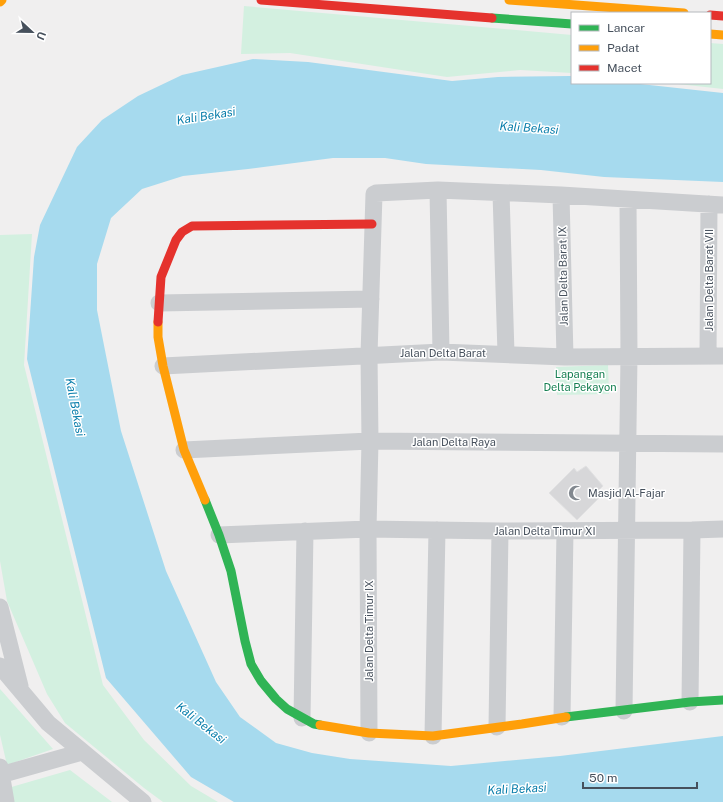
<svg xmlns="http://www.w3.org/2000/svg" width="723" height="802" viewBox="0 0 723 802" font-family="'Public Sans',sans-serif">
  <rect width="100%" height="100%" fill="#f0efef"/>
  <path fill="#d3f0e0" d="M244 6 572 35V73L520 70 447 77 290 53 241 54Z
    M710 43 723 44V89L669 83H710Z
    M32 234 24 365 103 685 144 740 191 786 218 802H163L144 788 65 723 47 694 7 601 0 561V235Z
    M608 365 609 394 557 395 556 367Z
    M0 689 53 749 7 765 0 735Z
    M70 770 112 802H11L8 788Z"/>
  <path fill="#a6daee" d="M253 59 308 62 452 81 498 77 570 76H572V83H631L723 93V182L604 177 541 170 426 164 385 158H333L248 169 183 176 142 189 111 218 97 264V310L121 431 166 571 216 682 240 717 276 743 312 753 350 759 451 766 560 756 723 736V802H234L191 777 106 678 27 359 34 257 40 225 77 147 102 120 138 96 182 75Z"/>
  <path fill="#d7d7d9" stroke="#e1e1e2" d="M586 466 603 486 599 490 603 494 577 520 549 493 574 468 577 472Z"/>
  <g fill="none" stroke-linecap="round" stroke-linejoin="round">
    <path stroke="#cbcdd0" stroke-width="17" d="M438 190 441 352
      M501 193 506 353
      M561 195 565 357
      M159 303 371 299
      M708 356 709 204
      M163 366 441 352 565 357 723 356
      M184 450 370 441 723 444
      M219 535 368 529 500 531 692 530 723 529
      M0 607 20 686
      M0 666 48 723 143 802
      M690 702 692 530
      M624 711 629 356 628 200
      M562 717 565 531
      M302 718 305 531
      M497 727 500 531
      M369 733 368 529 370 441 369 355 374 194 376 193 438 190 561 195 723 205
      M433 736 437 530
      M0 767 6 802
      M0 775 82 752"/>
    <path stroke="#30b455" stroke-width="9" d="M492 18 572 24
      M205 500 219 535 231 571 245 641 251 664 261 681 276 699 287 709 314 724 320 725
      M566 717 690 702 723 700"/>
    <path stroke="#ff9f0a" stroke-width="9" d="M509 0 684 13
      M0 2 2 0
      M710 34 723 35
      M158 322V337L163 366 184 450 205 500
      M320 725 369 733 433 736 522 724 566 717"/>
    <path stroke="#e5322d" stroke-width="9" d="M261 0 492 18
      M710 15 723 16
      M158 322 161 277 176 240 182 232 192 226 372 224"/>
  </g>
  <defs>
    <g id="mosque-bare" transform="scale(1.2)"><path d="M3.5-4.9A6 6 0 1 0 3.5 4.9A5 5 0 1 1 3.5-4.9Z" fill="#82888f" stroke="#fff" stroke-width="2.5" paint-order="stroke"/></g>
  </defs>
  <g fill-rule="evenodd">
    <use href="#mosque-bare" x="576" y="493"/>
  </g>
  <g text-anchor="middle" dominant-baseline="central" stroke-width="3" stroke-linejoin="round" paint-order="stroke">
    <g font-size="11" fill="#46505c" stroke="#fff">
      <text transform="translate(563 276) rotate(-91)">Jalan Delta Barat IX</text>
      <text transform="translate(709 280) rotate(-90)">Jalan Delta Barat VII</text>
      <text x="443" y="353">Jalan Delta Barat</text>
      <text x="454" y="442">Jalan Delta Raya</text>
      <text x="545" y="531">Jalan Delta Timur XI</text>
      <text transform="translate(369 631) rotate(-90)">Jalan Delta Timur IX</text>
    </g>
    <g font-size="11" fill="#157f51" stroke="#fff">
      <text x="580" y="374">Lapangan<tspan x="580" dy="13">Delta Pekayon</tspan></text>
    </g>
    <g font-size="11" fill="#46505c" stroke="#fff" text-anchor="start">
      <text x="588" y="493">Masjid Al-Fajar</text>
    </g>
    <g font-size="12" font-style="italic" fill="#097eab" stroke="#fff">
      <text transform="translate(206 116) rotate(-9)">Kali Bekasi</text>
      <text transform="translate(529 128) rotate(4)">Kali Bekasi</text>
      <text transform="translate(75 407) rotate(79)">Kali Bekasi</text>
      <text transform="translate(201 723) rotate(38)">Kali Bekasi</text>
      <text transform="translate(517 789) rotate(-3)">Kali Bekasi</text>
    </g>
  </g>
  <rect x="571" y="12" width="140" height="72" fill="#ffffff" stroke="#b5b9be"/>
  <rect x="579" y="25" width="20" height="6" fill="#30b455" stroke="#b5b9be"/>
  <text x="607" y="32" font-size="12" fill="#46505c">Lancar</text>
  <rect x="579" y="45" width="20" height="6" fill="#ff9f0a" stroke="#b5b9be"/>
  <text x="607" y="52" font-size="12" fill="#46505c">Padat</text>
  <rect x="579" y="65" width="20" height="6" fill="#e5322d" stroke="#b5b9be"/>
  <text x="607" y="72" font-size="12" fill="#46505c">Macet</text>
  <g transform="translate(32 32) rotate(112)" stroke="#ffffff" stroke-width="3" paint-order="stroke">
  <path d="M0-3L7 15L0 10L-7 15Z" fill="#46505c"/>
  <text y="-6" font-size="11" font-weight="bold" text-anchor="middle" fill="#46505c">U</text>
  </g>
  <path d="M583 782v6h114v-6" fill="none" stroke="#46505c" stroke-width="2"/>
  <text x="589" y="782" font-size="12" fill="#46505c" stroke="#ffffff" stroke-width="3" paint-order="stroke">50 m</text>
</svg>
